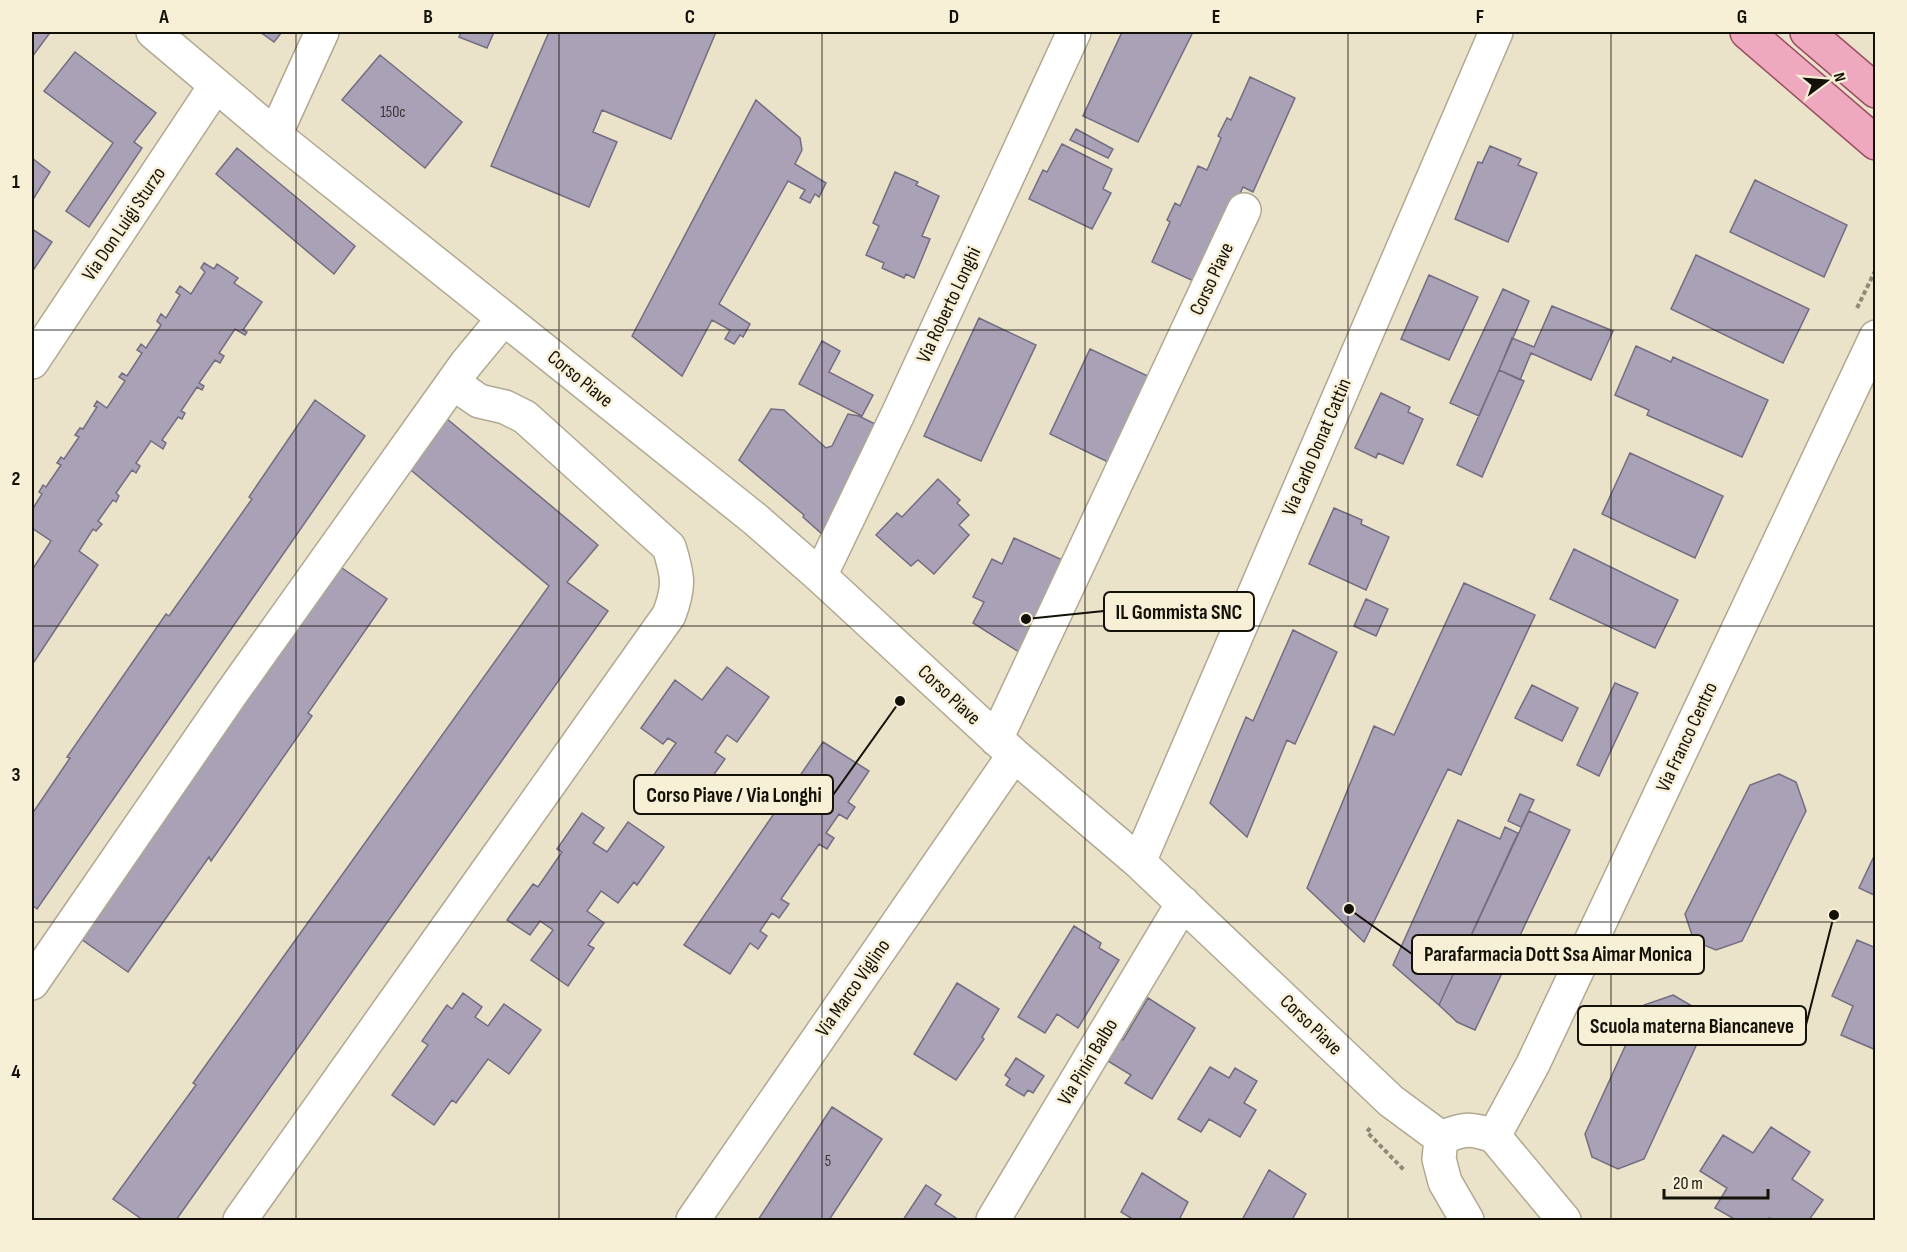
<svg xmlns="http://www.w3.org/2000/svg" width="1907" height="1252" viewBox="0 0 1907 1252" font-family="'Sofia Sans Condensed',sans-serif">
  <rect width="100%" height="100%" fill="#ebe2ca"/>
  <path fill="#a9a1b6" stroke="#746c81" stroke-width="1.5" d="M32 32H45L49 34 32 57Z
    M260 32H282L274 42Z
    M458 32H494L487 48 459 37 461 33Z
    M549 32H716L671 139 602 110 593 132 617 142 589 207 491 166Z
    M1122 32H1193L1138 142 1083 116Z
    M75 52 156 113 134 142 142 148 89 227 66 211 113 143 44 91Z
    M380 55 462 122 425 168 342 100Z
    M1250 77 1295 98 1253 192 1243 187 1198 283 1152 262 1170 222 1167 220 1175 203 1180 206 1198 166 1207 170 1221 138 1218 136 1227 118 1231 120Z
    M756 100 800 138 802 150 795 164 826 183 819 197 815 194 810 203 800 198 805 190 788 181 719 304 750 324 743 337 740 335 734 344 725 339 730 330 712 320 682 376 632 336Z
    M1076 129 1113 149 1108 158 1070 140Z
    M1062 144 1112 169 1103 189 1111 193 1092 229 1029 199 1043 170 1047 172Z
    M1490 146 1521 159 1518 165 1537 173 1508 242 1455 219 1478 162 1482 163Z
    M237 148 355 246 334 274 216 174Z
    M32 158 50 172 32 201Z
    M895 172 918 182 916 185 939 196 922 236 930 239 914 278 906 274 904 278 882 268 884 263 866 255 879 226 873 223Z
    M1755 180 1847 225 1824 277 1730 232Z
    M32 229 52 242 32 272Z
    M1696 255 1809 309 1783 363 1671 309Z
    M204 263 214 269 217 264 238 278 234 283 262 302 243 330 247 332 245 335 235 329 219 353 224 356 220 363 215 360 199 383 204 386 202 390 197 387 181 411 185 413 182 419 178 417 162 440 166 443 163 449 151 441 136 463 140 466 136 473 132 470 116 493 119 496 116 502 113 500 98 521 102 524 96 531 93 529 79 551 98 565 32 665V570L51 541 32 528V510L42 494 39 492 43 485 46 487 61 465 57 463 61 457 64 459 79 437 75 435 80 428 83 429 97 407 94 406 97 401 107 408 125 381 119 377 122 373 127 376 142 353 137 350 141 344 146 348 161 325 157 321 161 314 166 318 180 295 176 292 180 286 191 294 205 272 201 268Z
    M1429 275 1478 297 1449 360 1401 339Z
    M1503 289 1529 301 1479 416 1450 403Z
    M1552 306 1613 331 1591 380 1531 353 1520 380 1499 370 1512 338 1534 347Z
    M979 318 1036 345 981 461 924 436Z
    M822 341 840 351 829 372 873 395 862 416 799 384Z
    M1636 346 1671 362 1673 357 1768 400 1742 457 1647 415 1649 410 1615 395Z
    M1090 349 1150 377 1110 463 1050 434Z
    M1499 370 1524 381 1482 477 1457 465Z
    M1381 393 1410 407 1408 412 1423 419 1403 464 1378 453 1376 458 1355 448Z
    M315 400 365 436 37 909 32 905V814L70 758 67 757 166 614 169 616 252 499 249 497Z
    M771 409 784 410 826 448 832 446 848 414 859 416 881 427 822 534 803 517 804 515 739 460Z
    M446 418 598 545 567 582 608 611 176 1220H143L113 1199 196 1085 193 1083 549 586 406 466Z
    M1630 453 1723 496 1695 558 1602 514Z
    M938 479 960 500 957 503 969 515 959 525 969 535 934 574 918 560 911 566 876 535 897 513 902 517Z
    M1334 508 1362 520 1361 524 1389 537 1366 590 1309 564Z
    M1014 538 1067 562 1022 654 973 623 984 602 973 597 992 559 1002 564Z
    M1574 549 1678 600 1655 648 1550 599Z
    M339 566 387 599 308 713 312 716 211 861 209 857 128 972 81 939Z
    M1464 583 1535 615 1461 775 1448 769 1364 942 1307 888 1374 726 1394 735Z
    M1366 599 1388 609 1376 636 1354 626Z
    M1293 630 1337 652 1295 744 1287 740 1247 837 1210 803 1246 717 1253 721Z
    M727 667 769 697 737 742 727 735 715 752 725 759 700 794 696 791 689 801 653 776 676 743 668 738 663 744 641 728 675 680 702 700Z
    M1615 683 1638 693 1599 776 1577 765Z
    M1532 685 1578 708 1562 741 1515 718Z
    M823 742 869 771 848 802 855 807 847 819 839 814 826 833 834 838 827 849 819 844 781 899 789 904 779 918 772 913 760 931 767 936 758 949 750 943 730 974 684 945Z
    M1779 774 1796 782 1806 811 1742 941 1716 950 1694 941 1685 914 1750 785Z
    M1520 794 1534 800 1521 827 1508 821Z
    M1529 811 1570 830 1475 1030 1457 1022 1439 1005Z
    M582 813 604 828 593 843 607 852 628 822 664 847 637 885 634 882 618 903 601 891 587 911 604 923 588 945 594 948 568 986 531 960 553 930 540 921 530 935 507 920 533 884 538 887 562 852 557 849Z
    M1458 820 1500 839 1505 827 1518 833 1439 1005 1393 965Z
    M1876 852V896L1859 888Z
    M1074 926 1101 943 1099 948 1119 960 1078 1028 1057 1014 1045 1033 1018 1017Z
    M1857 940 1876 948V1050L1841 1035 1853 1006 1832 996Z
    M957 983 999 1009 982 1037 984 1039 956 1080 914 1054Z
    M463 993 482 1007 475 1017 488 1026 504 1004 541 1030 509 1074 488 1059 456 1103 452 1100 434 1125 392 1095 428 1045 422 1041 447 1005 452 1009Z
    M1673 995 1692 1006 1701 1035 1644 1159 1618 1169 1592 1157 1585 1134 1644 1005Z
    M1148 998 1195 1028 1152 1099 1125 1083 1131 1075 1103 1058 1116 1036 1123 1040Z
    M1016 1058 1044 1076 1033 1093 1028 1090 1024 1096 1006 1085 1010 1079 1005 1075Z
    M1210 1067 1229 1078 1235 1068 1257 1081 1244 1103 1256 1110 1240 1137 1209 1119 1201 1132 1178 1119Z
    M832 1107 882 1139 829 1220H758Z
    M1771 1127 1810 1152 1792 1179 1823 1200 1809 1220H1773L1769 1218 1767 1220H1736L1715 1208 1727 1188 1700 1171 1723 1135 1753 1153Z
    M1269 1170 1306 1194 1292 1220H1242Z
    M1142 1173 1188 1202 1179 1220H1134L1121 1212Z
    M926 1185 941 1195 935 1204 959 1220H903Z"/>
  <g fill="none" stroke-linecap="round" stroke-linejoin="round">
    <g stroke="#b0a891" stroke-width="36">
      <path id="minor" d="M153 32 275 135 755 519 820 576 1014 755 1139 862 1391 1101 1441 1138
        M275 135 322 32
        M32 362 216 85
        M820 576 898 414 1074 32
        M996 739 1244 210
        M1139 862 1496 32
        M32 983 231 694 466 364 504 318
        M1494 1136 1533 1064 1876 337
        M1441 1138C1464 1128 1471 1128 1494 1136L1564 1220
        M1441 1138 1439 1159 1445 1182 1467 1220
        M240 1220 669 615C680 586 678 576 669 547L525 417 505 407 479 401 453 383
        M693 1220 1014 755
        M993 1220 1183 903"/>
    </g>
    <g stroke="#9b4f63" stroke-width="36">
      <path id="major" d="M1747 32 1876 143
        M1807 32 1876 91"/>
    </g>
    <path stroke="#8f8978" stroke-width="4" stroke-dasharray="4.5 3" stroke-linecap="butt" d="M1857 308 1876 269
      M1370 1128 1367 1132 1404 1170"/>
    <use href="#minor" stroke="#fff" stroke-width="33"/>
    <use href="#major" stroke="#eea9be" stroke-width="33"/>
  </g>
  <path fill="none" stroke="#141109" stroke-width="1.5" stroke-opacity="0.55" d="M296 32V1220M559 32V1220M822 32V1220M1085 32V1220M1348 32V1220M1611 32V1220M32 330H1876M32 626H1876M32 922H1876"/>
  <g text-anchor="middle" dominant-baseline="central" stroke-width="5" stroke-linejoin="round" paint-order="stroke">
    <g font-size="16" fill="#393534">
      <text x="393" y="112">150c</text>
      <text x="828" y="1161">5</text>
    </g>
    <g font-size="20" fill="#141109" stroke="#f8efd7">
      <text transform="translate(124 224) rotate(-56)">Via Don Luigi Sturzo</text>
      <text transform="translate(1212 279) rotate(-65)">Corso Piave</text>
      <text transform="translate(949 305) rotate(-65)">Via Roberto Longhi</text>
      <text transform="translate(580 379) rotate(39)">Corso Piave</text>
      <text transform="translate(1317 447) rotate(-67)">Via Carlo Donat Cattin</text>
      <text transform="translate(949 695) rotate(43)">Corso Piave</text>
      <text transform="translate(1687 737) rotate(-65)">Via Franco Centro</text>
      <text transform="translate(853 988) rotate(-55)">Via Marco Viglino</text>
      <text transform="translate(1311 1025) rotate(44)">Corso Piave</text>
      <text transform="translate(1088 1062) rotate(-59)">Via Pinin Balbo</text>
    </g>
  </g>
  <path fill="none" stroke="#141109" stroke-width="2" d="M1026 619L1104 611M900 701L833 795M1349 909L1412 954M1834 915L1806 1025"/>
  <g fill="#141109" stroke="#f8efd7" stroke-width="2">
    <circle cx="1026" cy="619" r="6"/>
    <circle cx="900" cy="701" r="6"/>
    <circle cx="1349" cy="909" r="6"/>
    <circle cx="1834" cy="915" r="6"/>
  </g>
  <g fill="#f8efd7" stroke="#141109" stroke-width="2">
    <rect x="1104" y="592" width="150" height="39" rx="6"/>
    <rect x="634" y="775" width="199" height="39" rx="6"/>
    <rect x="1412" y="935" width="292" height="39" rx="6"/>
    <rect x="1578" y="1006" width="228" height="39" rx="6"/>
  </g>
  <g font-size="21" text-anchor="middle" font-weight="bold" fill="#141109">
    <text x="1179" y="619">IL Gommista SNC</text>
    <text x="734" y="802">Corso Piave / Via Longhi</text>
    <text x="1558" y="961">Parafarmacia Dott Ssa Aimar Monica</text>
    <text x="1692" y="1033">Scuola materna Biancaneve</text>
  </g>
  <rect width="1907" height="1252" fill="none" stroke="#f8efd7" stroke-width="66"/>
  <g transform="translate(1826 81) rotate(74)" stroke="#f8efd7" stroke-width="4.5" paint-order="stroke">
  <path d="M0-4.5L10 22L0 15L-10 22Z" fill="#141109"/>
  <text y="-9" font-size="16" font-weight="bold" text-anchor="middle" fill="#141109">N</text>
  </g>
  <path d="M1664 1189v9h104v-9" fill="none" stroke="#141109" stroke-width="3"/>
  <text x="1673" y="1189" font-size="18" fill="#141109" stroke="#f8efd7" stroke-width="4.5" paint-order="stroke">20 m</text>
  <rect x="33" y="33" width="1841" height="1186" fill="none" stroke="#141109" stroke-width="2"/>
  <g font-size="20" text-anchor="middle" font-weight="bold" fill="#141109">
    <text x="164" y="23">A</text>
    <text x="428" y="23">B</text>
    <text x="690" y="23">C</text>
    <text x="954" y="23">D</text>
    <text x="1216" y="23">E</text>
    <text x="1480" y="23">F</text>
    <text x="1742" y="23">G</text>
    <text x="16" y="188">1</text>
    <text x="16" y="485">2</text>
    <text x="16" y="781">3</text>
    <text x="16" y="1078">4</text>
  </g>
</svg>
